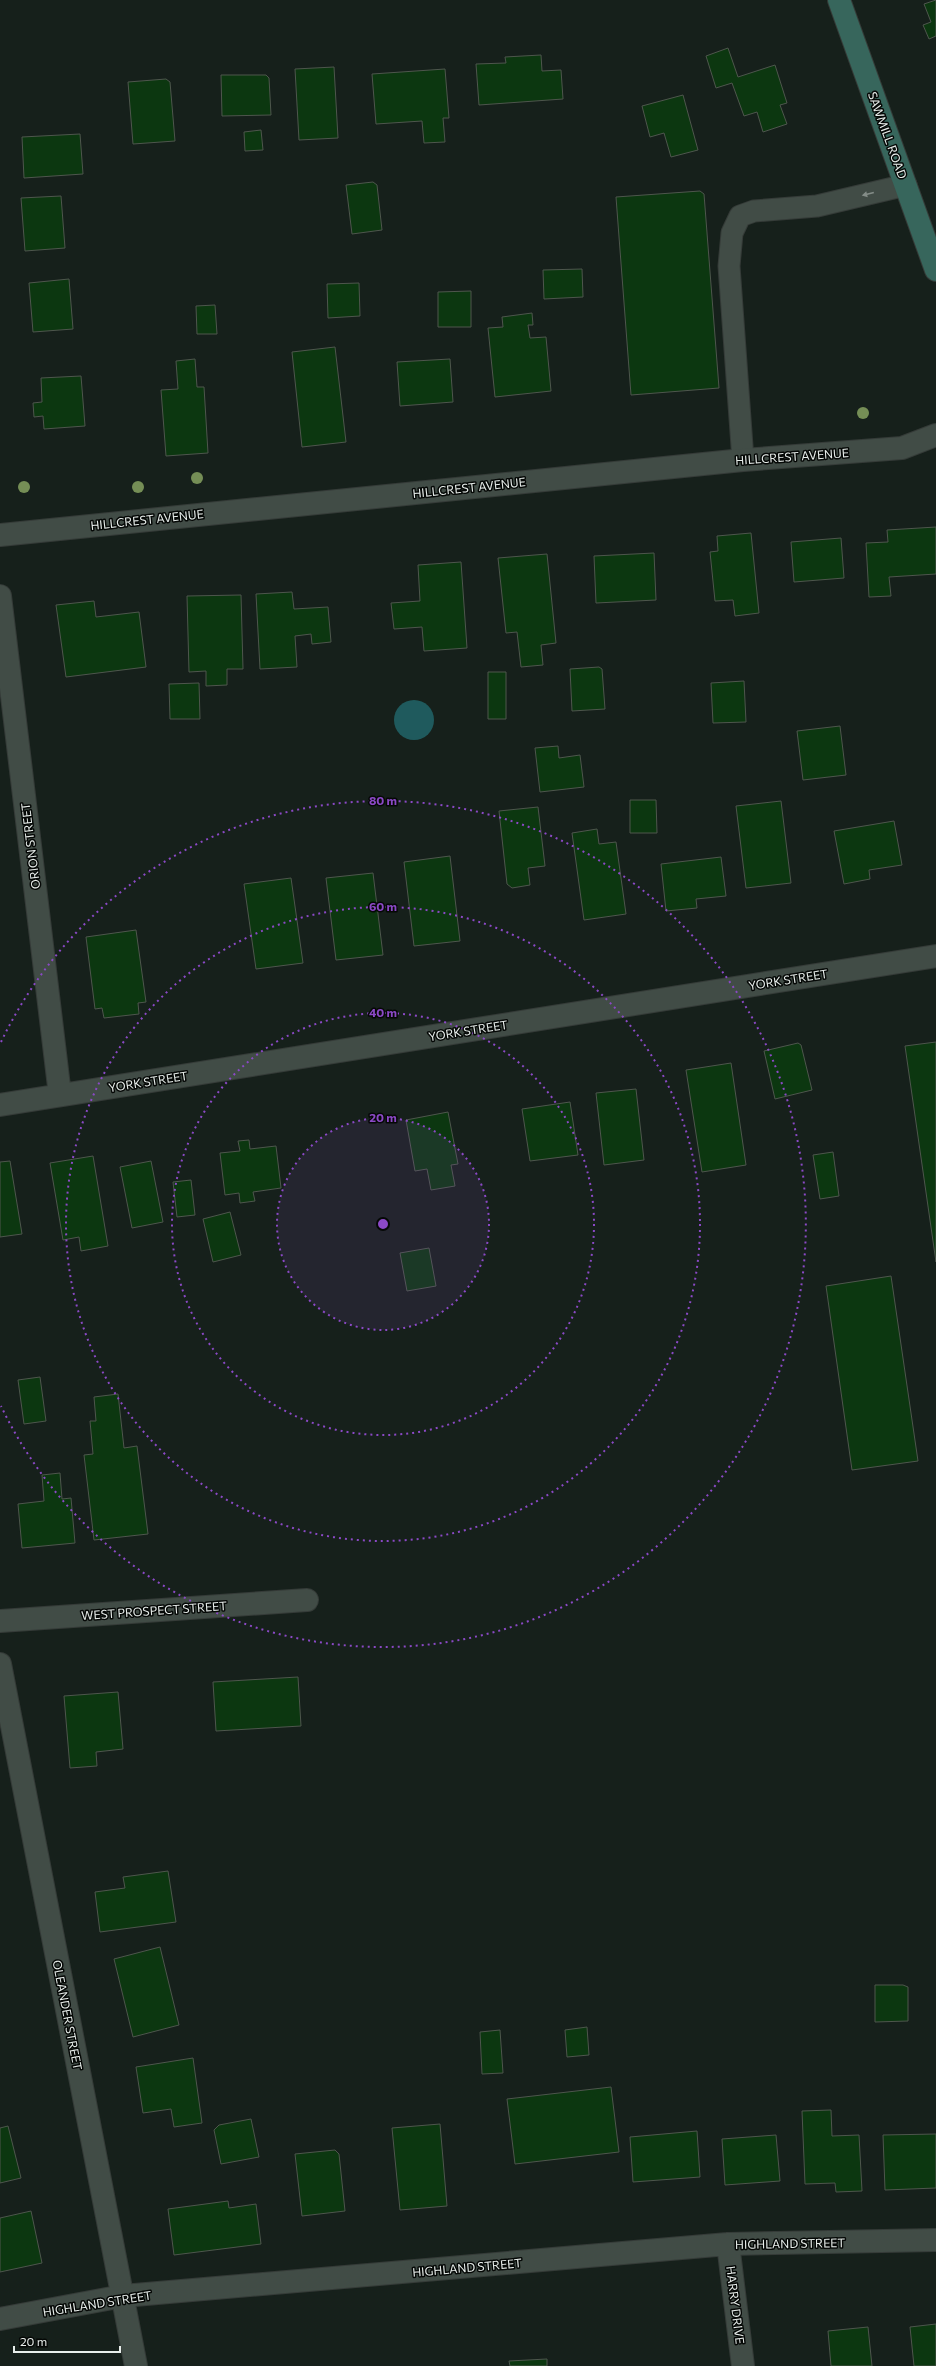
<svg xmlns="http://www.w3.org/2000/svg" width="936" height="2366" viewBox="0 0 936 2366" font-family="Commissioner,sans-serif">
  <rect width="100%" height="100%" fill="#16201b"/>
  <path fill="#1f5a5d" d="M394 720a20 20 0 1 1 40 0a20 20 0 1 1-40 0Z"/>
  <path fill="#0c3710" stroke="#4e564d" d="M936 0V36L929 39 923 25 931 22 924 4Z
    M728 48 738 77 775 65 787 103 780 105 787 124 763 132 757 112 744 116 732 83 716 88 706 56Z
    M541 55 542 71 561 70 563 99 479 105 476 64 506 63 505 57Z
    M334 67 338 138 299 140 295 69Z
    M445 69 449 118H443L445 142 424 143 422 121 376 124 372 74Z
    M221 75H266L269 78 271 115 222 116Z
    M166 79 170 82 175 141 133 144 128 82Z
    M683 95 698 150 671 157 664 133 650 137 642 106Z
    M261 130 263 150 245 151 244 132Z
    M80 134 83 174 24 178 22 137Z
    M373 182 377 185 382 230 352 234 346 185Z
    M700 191 704 194 719 388 631 395 616 197Z
    M61 196 65 248 25 251 21 198Z
    M582 269 583 297 544 299 543 270Z
    M69 279 73 329 33 332 29 283Z
    M359 283 360 316 328 318 327 284Z
    M471 291V327H438V292Z
    M215 305 217 334H197L196 306Z
    M532 313 533 325H528L530 338 546 337 551 391 495 397 488 328 503 327 502 317Z
    M335 347 346 442 302 447 292 352Z
    M195 359 197 387H204L208 453 166 456 161 390 178 389 176 361Z
    M450 359 453 402 400 406 397 362Z
    M81 376 85 426 44 429 43 416 34 417 33 403 42 402 41 378Z
    M936 527V574L889 577 891 596 869 597 866 543 888 542 887 530Z
    M751 533 759 613 735 616 733 600 715 601 710 552 718 551 717 536Z
    M841 538 844 578 794 582 791 542Z
    M654 553 656 600 596 603 594 556Z
    M547 554 556 643 541 645 543 665 521 667 517 632 506 633 498 558Z
    M461 562 467 648 424 651 422 627 394 629 391 603 420 601 418 565Z
    M292 592 294 609 328 607 331 642 312 644 311 634 295 636 297 667 260 669 256 594Z
    M241 595 243 669H227V685L206 686V671L189 672 187 596Z
    M94 601 96 617 139 612 146 667 66 677 56 605Z
    M599 667 602 669 605 709 572 711 570 669Z
    M488 672H506V719H488Z
    M744 681 746 722 713 723 711 683Z
    M199 683 200 719H170L169 684Z
    M840 726 846 775 803 780 797 731Z
    M558 746 559 758 580 755 584 787 540 792 535 748Z
    M630 800H656L657 833H630Z
    M781 801 791 883 746 888 736 806Z
    M538 807 545 866 528 868 530 885 512 888 507 884 499 811Z
    M894 821 902 865 869 870 870 879 844 884 834 831Z
    M597 829 599 844 616 842 626 914 584 920 572 833Z
    M450 856 460 941 414 946 404 862Z
    M721 857 726 896 696 899 697 908 666 911 661 864Z
    M373 873 383 955 336 960 326 878Z
    M291 878 303 963 256 969 244 884Z
    M136 930 146 1002 138 1003 139 1014 104 1018 102 1008 95 1009 86 937Z
    M936 1042V1262L905 1046Z
    M798 1043 801 1045 812 1090 775 1099 764 1051Z
    M731 1063 746 1165 702 1172 686 1070Z
    M636 1089 644 1160 604 1165 596 1093Z
    M570 1102 578 1155 530 1161 522 1109Z
    M448 1112 458 1164 451 1165 455 1186 431 1190 427 1169 415 1171 406 1120Z
    M249 1140 250 1149 276 1146 281 1188 253 1192 255 1201 240 1203 239 1193 225 1195 220 1153 240 1151 238 1141Z
    M833 1152 839 1196 820 1199 813 1155Z
    M93 1156 108 1246 81 1251 79 1237 63 1240 50 1163Z
    M10 1161 22 1234 0 1237V1162Z
    M151 1161 163 1222 132 1228 120 1167Z
    M191 1180 195 1215 177 1217 173 1182Z
    M230 1212 241 1255 213 1262 203 1219Z
    M429 1248 436 1286 407 1291 400 1253Z
    M891 1276 918 1461 852 1470 826 1286Z
    M40 1377 46 1421 24 1424 18 1380Z
    M118 1394 124 1448 137 1446 148 1534 94 1540 84 1455 93 1454 90 1421H96L94 1397Z
    M60 1473 62 1499 71 1498 75 1543 22 1548 18 1504 44 1501 42 1475Z
    M298 1677 301 1726 216 1731 213 1682Z
    M118 1692 123 1749 96 1752 97 1766 70 1768 64 1696Z
    M168 1871 176 1922 100 1932 95 1892 125 1888 123 1877Z
    M160 1947 179 2025 133 2037 114 1959Z
    M875 1985H903L908 1987V2021L875 2022Z
    M587 2027 589 2055 567 2057 565 2030Z
    M500 2030 503 2073 482 2074 480 2032Z
    M193 2058 202 2123 174 2127 171 2109 143 2113 136 2067Z
    M611 2087 619 2152 515 2164 507 2099Z
    M831 2110 832 2136 859 2135 862 2191 836 2192 835 2183 805 2184 802 2111Z
    M251 2119 259 2157 221 2164 214 2130 219 2125Z
    M440 2124 447 2206 400 2210 392 2128Z
    M8 2126 21 2178 0 2183V2128Z
    M697 2131 700 2177 633 2182 630 2137Z
    M936 2134V2188L885 2190 883 2135Z
    M776 2135 780 2181 725 2185 722 2139Z
    M335 2150 339 2154 345 2211 302 2216 295 2154Z
    M228 2201 229 2208 256 2204 261 2244 174 2255 168 2209Z
    M31 2211 42 2263 0 2272V2218Z
    M936 2324V2366H914L910 2327Z
    M868 2327 872 2366H831L828 2331Z
    M547 2359V2366H510L509 2361Z"/>
  <g fill="none" stroke-linecap="round" stroke-linejoin="round">
    <g stroke="#353b38" stroke-width="23">
      <path id="service" d="M743 460 729 266 732 233 740 216 754 211 817 206 906 185"/>
    </g>
    <g stroke="#353b38" stroke-width="24">
      <path id="minor" d="M0 535 743 460 902 448 936 435
        M0 596 60 1095
        M0 1105 936 956
        M0 1621 307 1600
        M0 1664 136 2366
        M728 2244 743 2366
        M0 2319 123 2296 728 2244 936 2240"/>
    </g>
    <g stroke="#353b38" stroke-width="24">
      <path id="secondary" d="M839 0 936 270"/>
    </g>
    <use href="#service" stroke="#414c46" stroke-width="21"/>
    <use href="#minor" stroke="#414c46" stroke-width="22"/>
    <use href="#secondary" stroke="#37665c" stroke-width="22"/>
  </g>
  <g fill="#758e56">
    <circle cx="863" cy="413" r="6"/>
    <circle cx="197" cy="478" r="6"/>
    <circle cx="24" cy="487" r="6"/>
    <circle cx="138" cy="487" r="6"/>
  </g>
  <defs><path id="oneway-solid" d="M-6-.8H1V-3.2L6.5 0L1 3.2V.8H-6Z"/></defs>
  <use fill="#848d88" href="#oneway-solid" transform="translate(868 194) rotate(166)"/>
  <circle cx="383" cy="1224" r="106" fill="#8b49c6" fill-opacity=".12"/>
  <g fill="none" stroke="#8b49c6" stroke-width="2" stroke-dasharray="2 4">
    <circle cx="383" cy="1224" r="106"/>
    <circle cx="383" cy="1224" r="211"/>
    <circle cx="383" cy="1224" r="317"/>
    <path d="M1 1042A423 423 0 1 1 1 1406"/>
  </g>
  <g text-anchor="middle" dominant-baseline="central" stroke-width="3" stroke-linejoin="round" paint-order="stroke">
    <g font-size="12" fill="#e8eeeb" stroke="#050806">
      <text transform="translate(888 135) rotate(70)">SAWMILL ROAD</text>
      <text transform="translate(792 456) rotate(-4)">HILLCREST AVENUE</text>
      <text transform="translate(469 487) rotate(-6)">HILLCREST AVENUE</text>
      <text transform="translate(147 519) rotate(-6)">HILLCREST AVENUE</text>
      <text transform="translate(30 846) rotate(-97)">ORION STREET</text>
      <text transform="translate(788 979) rotate(-9)">YORK STREET</text>
      <text transform="translate(468 1030) rotate(-9)">YORK STREET</text>
      <text transform="translate(148 1081) rotate(-9)">YORK STREET</text>
      <text transform="translate(154 1610) rotate(-4)">WEST PROSPECT STREET</text>
      <text transform="translate(68 2015) rotate(79)">OLEANDER STREET</text>
      <text transform="translate(790 2243) rotate(-1)">HIGHLAND STREET</text>
      <text transform="translate(467 2267) rotate(-5)">HIGHLAND STREET</text>
      <text transform="translate(97 2303) rotate(-9)">HIGHLAND STREET</text>
      <text transform="translate(736 2305) rotate(83)">HARRY DRIVE</text>
    </g>
  </g>
  <circle cx="383" cy="1224" r="6" fill="#8b49c6" stroke="#050806" stroke-width="2"/>
  <g font-size="12" text-anchor="middle" font-weight="bold" fill="#8b49c6" stroke="#050806" stroke-width="3" stroke-linejoin="round" paint-order="stroke">
    <text x="383" y="805">80 m</text>
    <text x="383" y="911">60 m</text>
    <text x="383" y="1017">40 m</text>
    <text x="383" y="1122">20 m</text>
  </g>
  <path d="M14 2346v6h106v-6" fill="none" stroke="#e8eeeb" stroke-width="2"/>
  <text x="20" y="2346" font-size="12" fill="#e8eeeb" stroke="#050806" stroke-width="3" paint-order="stroke">20 m</text>
</svg>
